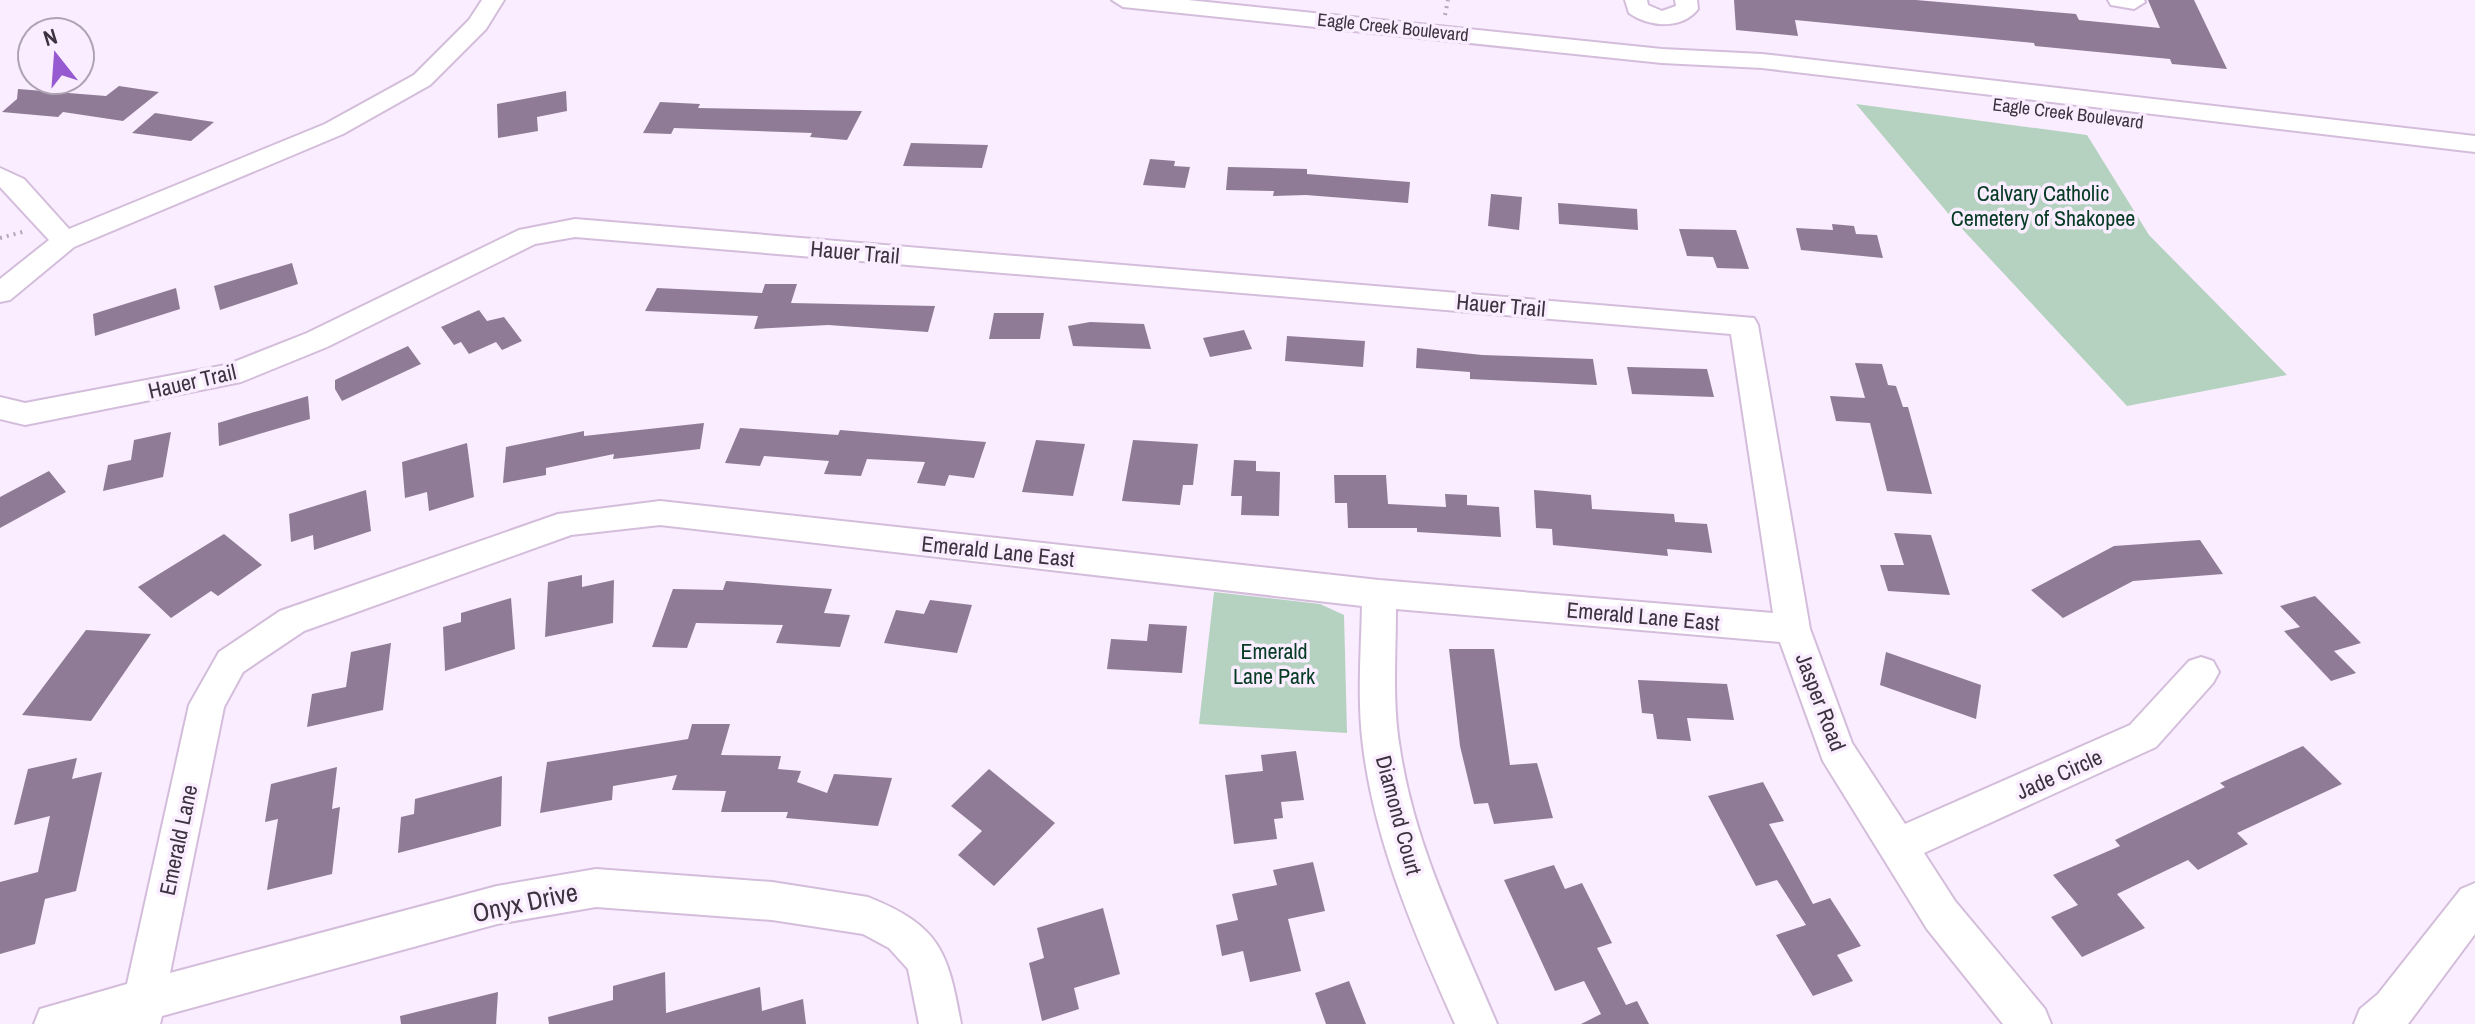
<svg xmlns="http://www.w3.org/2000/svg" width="2475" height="1024" viewBox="0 0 2475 1024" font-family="'Archivo Narrow',sans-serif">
  <rect width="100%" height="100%" fill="#faedff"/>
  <path fill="#b4d2bf" d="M1856 104 2087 135 2149 235 2287 375 2127 406 1952 218Z
    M1214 592 1320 604 1344 615 1347 733 1199 724Z"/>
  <path fill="#8f7b96" d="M1734 0H1916L2076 14 2079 20 2160 28 2148 0H2194L2227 69 2172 64 2170 59 2035 46 2034 43 1795 20 1798 36 1736 30Z
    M119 86 159 92 123 121 63 112 58 117 2 112 17 99 18 89 106 96Z
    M566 91 567 111 537 117 538 131 498 138 497 104Z
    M660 102 700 104 698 108 862 111 847 140 810 137 812 133 674 128 671 134 643 133Z
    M155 113 214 122 191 141 132 133Z
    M911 143 988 145 982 168 903 166Z
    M1150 159 1175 161 1174 166 1190 167 1185 188 1143 185Z
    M1228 167 1307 169V174L1410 182 1408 203 1306 195 1273 196 1274 191 1226 190Z
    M1491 194 1522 197 1519 230 1488 226Z
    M1558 203 1637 209 1638 230 1559 224Z
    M1832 224 1854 226 1856 234 1877 235 1883 258 1801 250 1796 228 1833 230Z
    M1679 229 1736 230 1749 269 1717 268 1713 257 1687 256Z
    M292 263 298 284 220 310 214 286Z
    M765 284H797L791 303 935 306 928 332 828 325 754 329 758 316 645 311 657 288 762 293Z
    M176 288 180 309 95 336 93 314Z
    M479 310 487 321 504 317 522 341 502 350 496 342 469 354 461 342 454 345 441 327Z
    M994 313H1044L1040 339H989Z
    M1090 322 1144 324 1151 349 1073 346 1068 326Z
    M1244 330 1252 349 1210 357 1203 338Z
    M1287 336 1365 341 1363 367 1285 361Z
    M408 346 421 364 342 401 335 389V380Z
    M1417 348 1482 355 1593 359 1597 385 1470 379V372L1416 368Z
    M1855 363 1882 364 1888 385 1896 386 1903 407H1908L1932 494 1887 491 1870 423 1836 421 1830 396 1865 398Z
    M1627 367 1707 369 1714 397 1632 394Z
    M308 396 310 419 219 446 218 423Z
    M704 423 700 449 613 459 614 454 546 468V475L503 483 506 447 584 431V436Z
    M740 428 838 435 840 430 986 442 974 478 949 475 945 486 917 483 925 462 867 459 861 476 824 474 829 461 764 456 760 466 725 463Z
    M171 432 163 477 103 491 108 465 131 460 134 440Z
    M1036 440 1085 444 1073 496 1022 492Z
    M1133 440 1198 444 1193 485H1183L1180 505 1122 501Z
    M467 443 474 497 429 511 427 492 405 498 402 462Z
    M1234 460 1256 461V471L1280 472 1279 516 1241 515 1242 496H1231Z
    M49 471 66 492 0 528V497Z
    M1334 475H1386L1388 504 1446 507 1445 494 1467 495V505L1499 507 1501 537 1417 532V528H1348L1347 503H1335Z
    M366 490 371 531 314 550 313 535 291 542 289 514Z
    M1534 490 1591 495 1592 509 1674 514 1675 522 1707 524 1712 553 1667 549 1668 556 1553 545 1552 529 1536 528Z
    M1894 533 1931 535 1950 595 1888 591 1880 565H1904Z
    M224 534 262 565 218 596 211 591 171 618 138 587Z
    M2200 540 2223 574 2133 581 2063 618 2031 590 2114 546Z
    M582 575V587L614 580 613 623 545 637 548 582Z
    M726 581 832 589 824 613 850 615 840 647 776 643 783 625 696 623 687 648 652 647 673 589 723 590Z
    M2315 596 2361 643 2334 651 2356 673 2331 681 2284 631 2300 627 2280 606Z
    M511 598 515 649 445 671 443 627 461 622V613Z
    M930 600 972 605 957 653 884 643 896 610 924 614Z
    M1149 624 1187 626 1182 673 1107 669 1111 639 1147 641Z
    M86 630 151 634 91 721 22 715Z
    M391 643 383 710 307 727 312 694 346 687 351 652Z
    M1449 649H1494L1510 765 1537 763 1553 818 1494 824 1488 803 1474 804 1460 746Z
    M1886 652 1981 685 1976 719 1880 685Z
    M1638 680 1727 684 1734 720 1687 718 1691 741 1657 739 1653 714 1642 713Z
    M692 724H730L721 755 781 756 778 769 801 771 797 782 827 793 834 774 892 778 878 826 786 818 788 812H721L726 791 672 790 677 775 613 786 612 800 540 813 547 762 688 739Z
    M2303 746 2342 784 2237 833 2248 844 2198 870 2188 860 2117 894 2145 928 2082 957 2051 917 2078 905 2053 875 2120 846 2115 840 2225 787 2220 783Z
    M1296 751 1304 800 1281 802 1283 818 1274 819 1277 839 1234 844 1225 775 1263 771 1261 755Z
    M77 758 72 779 102 772 76 891 45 899 35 944 0 954V882L38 872 50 816 14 825 28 769Z
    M337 767 332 809 340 807 332 874 267 890 278 819 265 822 271 784Z
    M989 769 1055 823 994 886 958 855 982 831 951 806Z
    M502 776 501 826 398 853 401 817 414 814 415 799Z
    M1763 782 1784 821 1769 824 1813 904 1830 898 1861 946 1837 955 1853 981 1813 996 1776 935 1806 925 1777 880 1756 886 1708 796Z
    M1313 862 1325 911 1288 919 1301 971 1250 982 1243 951 1222 956 1216 925 1238 920 1232 894 1277 885 1273 870Z
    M1554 865 1565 889 1582 883 1612 943 1597 948 1626 1005 1637 1001 1649 1024H1581L1601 1014 1584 981 1555 991 1504 880Z
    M1103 908 1120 974 1074 988 1079 1009 1042 1021 1029 963 1044 958 1037 928Z
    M665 972 666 1013 760 987 762 1011 803 999 806 1024H549L548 1017 613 1000V986Z
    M1349 981 1366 1024H1326L1315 993Z
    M498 992 496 1024H401L400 1016Z"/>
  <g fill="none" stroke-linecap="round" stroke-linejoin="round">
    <g stroke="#d4bddb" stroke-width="4">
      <path id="minor" d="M482 0H504L486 29 430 85 343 134 74 247 10 300 0 302V279L49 240 0 187V168L24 179 69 229 325 124 414 75 469 20Z
        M1112 0H1188L1662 49 1762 54 2475 136V152L1762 68 1662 63 1123 7Z
        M1625 0H1647L1648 5 1662 11 1676 6 1675 0H1697L1698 9C1682 30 1649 27 1629 13Z
        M2108 0H2144L2145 2 2134 9 2111 5Z
        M575 219 1754 318 1758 325 1810 629 1852 743 1905 824 2130 725 2189 661 2201 657 2213 661 2219 672 2213 683 2156 747 1924 853 1955 901 2045 1009 2051 1024H2003L1927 929 1823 761 1780 642 1396 609C1396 656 1392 703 1400 749 1415 848 1459 933 1497 1024H1455C1415 935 1375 844 1363 746 1357 700 1361 652 1362 606L660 525 571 535 304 631 243 672 224 707 170 973 497 886 596 869 772 882 868 897C940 926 948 951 961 1024H919L908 969 889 948 863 934 772 920 596 907 497 924 162 1016 160 1024H34L40 1009 127 984 189 705 219 652 280 611 558 514 660 501 1379 580 1773 613 1731 334 575 237 535 244 327 347 241 382 25 425 0 419V397L25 403 226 365 307 333 519 230Z
        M2475 883V934L2408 1024H2354L2360 1009 2378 994 2461 889Z"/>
    </g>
    <path stroke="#b4a8b8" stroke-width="4" stroke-dasharray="2 5" stroke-linecap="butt" d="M1445 15 1448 0
      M0 238 26 231"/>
    <use href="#minor" fill="#fff" fill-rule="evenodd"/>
  </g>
  <g text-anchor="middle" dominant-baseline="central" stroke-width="7" stroke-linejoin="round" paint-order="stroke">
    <g font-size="18" fill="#3c333e" stroke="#faedff">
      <text transform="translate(1393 27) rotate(6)">Eagle Creek Boulevard</text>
      <text transform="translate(2068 113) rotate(7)">Eagle Creek Boulevard</text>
    </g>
    <g font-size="22" fill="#053b23" stroke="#faedff">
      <text x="2043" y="193">Calvary Catholic<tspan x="2043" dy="25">Cemetery of Shakopee</tspan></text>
      <text x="1274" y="651">Emerald<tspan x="1274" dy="25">Lane Park</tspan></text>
    </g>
    <g font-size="22" fill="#3c333e" stroke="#faedff">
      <text transform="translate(855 252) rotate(5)">Hauer Trail</text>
      <text transform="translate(1501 305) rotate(5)">Hauer Trail</text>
      <text transform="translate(192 381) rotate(-13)">Hauer Trail</text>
      <text transform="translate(998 551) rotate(6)">Emerald Lane East</text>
      <text transform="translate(1643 616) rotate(5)">Emerald Lane East</text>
      <text transform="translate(1821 702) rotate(69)">Jasper Road</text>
      <text transform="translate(2059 774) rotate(-24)">Jade Circle</text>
      <text transform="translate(1399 815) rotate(75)">Diamond Court</text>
      <text transform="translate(178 840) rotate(-78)">Emerald Lane</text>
    </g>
    <g font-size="26" fill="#3c333e" stroke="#faedff">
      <text transform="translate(525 902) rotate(-12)">Onyx Drive</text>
    </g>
  </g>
  <g transform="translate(56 56) rotate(343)"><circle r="38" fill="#faedff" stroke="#aea3b2" stroke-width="2"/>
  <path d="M0-6L14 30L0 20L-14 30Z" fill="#965ad1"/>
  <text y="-12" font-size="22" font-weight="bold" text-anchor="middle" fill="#3c333e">N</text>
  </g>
</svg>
